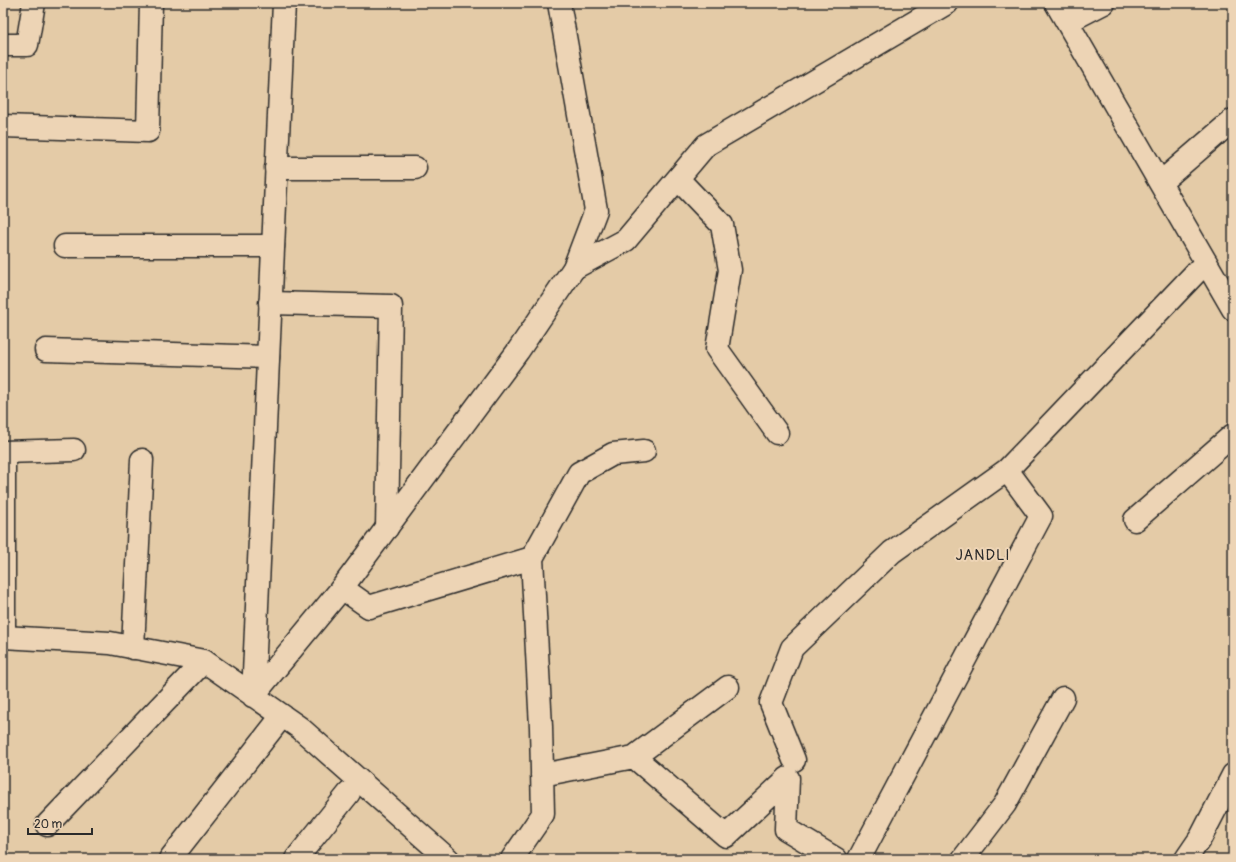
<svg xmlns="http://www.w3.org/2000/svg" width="1236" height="862" viewBox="0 0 1236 862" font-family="Pangolin,sans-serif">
  <rect width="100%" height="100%" fill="#e4cba7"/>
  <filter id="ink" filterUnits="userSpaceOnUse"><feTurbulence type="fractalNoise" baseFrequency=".025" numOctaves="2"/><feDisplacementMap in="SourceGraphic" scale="8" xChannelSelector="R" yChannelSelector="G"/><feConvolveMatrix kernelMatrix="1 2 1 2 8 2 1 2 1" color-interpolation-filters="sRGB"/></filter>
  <g filter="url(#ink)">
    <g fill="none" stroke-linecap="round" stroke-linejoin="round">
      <g stroke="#2b2b2b" stroke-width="25">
        <path id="minor" d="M1056 3 1233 309
          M1067 22 1104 3
          M3 45H27L34 3
          M3 126 148 131 151 3
          M276 168H415
          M678 179 722 225 730 270 717 349 777 433
          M1160 183 1233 120
          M65 246H273
          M574 268 626 240 706 145 947 3
          M270 303 391 306 387 528
          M46 350 268 357
          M3 452 74 450
          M4 452V637
          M1135 520 1233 435
          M342 588 369 607 532 558 579 473 613 454 644 451
          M133 648 142 460
          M634 757 728 687
          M794 760 771 703 792 648 892 552 1007 470 1206 262
          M542 775 634 757 726 836 788 778 786 829 836 859
          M47 825 204 661
          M170 859 282 716
          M296 859 349 793
          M512 859 543 814 541 727 532 558
          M859 859 1041 516 1007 470
          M963 859 1005 804 1063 698
          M1186 859 1201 837 1233 775"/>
      </g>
      <g stroke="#2b2b2b" stroke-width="25">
        <path id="tertiary" d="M284 3 253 696 342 588 518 351 574 268 596 210 559 3
          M3 637 110 643 204 661 300 728 448 859"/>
      </g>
      <use href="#minor" stroke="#edd4b5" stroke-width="22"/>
      <use href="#tertiary" stroke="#edd4b5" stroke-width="22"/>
    </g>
  </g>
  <g text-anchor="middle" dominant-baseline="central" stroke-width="4" stroke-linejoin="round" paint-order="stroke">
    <g font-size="15" letter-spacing="1" fill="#2b2b2b" stroke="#edd4b5">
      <text x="983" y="555">JANDLI</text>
    </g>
  </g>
  <rect width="1236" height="862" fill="none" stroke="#edd4b5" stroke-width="16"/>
  <rect x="8" y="8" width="1220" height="846" fill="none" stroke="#2b2b2b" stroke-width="1.5" filter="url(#ink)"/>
  <path d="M28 828v6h64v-6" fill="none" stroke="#2b2b2b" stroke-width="2"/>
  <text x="34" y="828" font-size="12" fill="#2b2b2b" stroke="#edd4b5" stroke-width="3" paint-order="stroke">20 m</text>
</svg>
